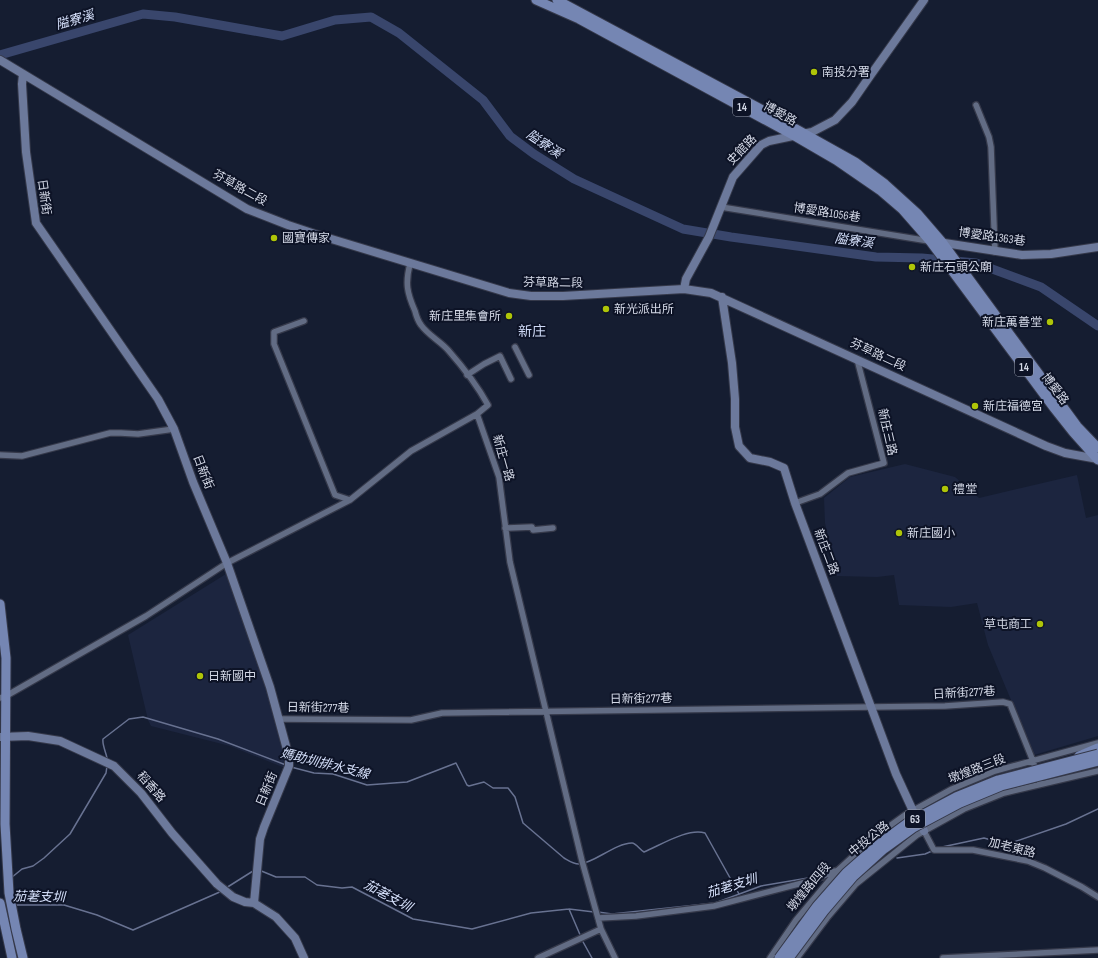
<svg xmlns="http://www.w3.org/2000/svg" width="1098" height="958" viewBox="0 0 1098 958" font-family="'Sofia Sans Condensed','Noto Sans TC',sans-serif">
  <rect width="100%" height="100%" fill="#151d31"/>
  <path fill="#1c253f" d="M905 464 955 477 979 498 1077 475 1086 518 1098 515V736L1034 755 988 645 977 603 951 607 899 605 894 575 877 577 837 576 825 523 824 498 850 477Z
    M226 574 276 717 287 763 285 768 230 746 151 726 148 720 128 635Z"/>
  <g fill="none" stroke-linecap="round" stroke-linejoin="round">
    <path stroke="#687291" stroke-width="1.5" d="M107 758C106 752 102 745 103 739L129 719 143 717 218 739 286 765
      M291 767 314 773 333 774 367 785 407 782 456 763 467 785 469 786 484 782 493 788H508L515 797 523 823 564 858C569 861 573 864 579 864 593 864 615 843 632 843 636 843 640 850 644 852 661 845 687 828 705 833L739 894
      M942 847 984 838 1005 844 1014 842 1066 824 1098 809
      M897 858 925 854 932 851
      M259 870 276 877H305L317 885 342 888 352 887 413 919 472 929 531 913 569 909 594 912
      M11 878 22 869 33 866 44 858 70 834 106 773 107 766
      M226 888 253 871
      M14 905H64L97 915 133 930 222 891
      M569 909 581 937
      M598 912 612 914 715 903 761 886 814 877 830 870
      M582 940 592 958"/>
    <path stroke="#39466c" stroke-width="9" d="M0 55 143 14 175 17 282 36 335 20 371 17 399 33 483 100 510 136 534 154 574 179 683 229 731 237 876 257 922 258 976 263 1041 287 1098 326"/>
    <g stroke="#35394a" stroke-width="8">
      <path id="street" d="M976 105 989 137 991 147 995 252
        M721 207 929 241
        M304 321 274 332V344L335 495 350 500
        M515 347 529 375
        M467 375 484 364 500 356 511 379
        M477 414 499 477 510 562 582 861 601 929 615 958
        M0 455 22 456 110 433H121L138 434 174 429
        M795 503 820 494 848 473 884 463 857 359
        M505 528 532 527 533 530 553 528
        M0 698 6 696 146 616 227 563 350 500 411 451 477 414 488 405C477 385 463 367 448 350 440 341 428 335 421 325 418 321 416 315 415 311 407 293 405 283 410 264
        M279 719 411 720 442 713 945 706 1003 702 1010 704 1033 761 1040 783
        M924 831 934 850H973L1028 861 1045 868 1082 887 1098 897
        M598 918 636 916 714 906 814 880 835 871
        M538 958 601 929
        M770 958 796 920 837 871 873 838 905 815 952 789 995 771 1098 743
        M797 958 827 918 856 884 917 835 964 809 1004 793 1098 771
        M943 958 1098 950"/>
    </g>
    <g stroke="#35394a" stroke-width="10">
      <path id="secondary" d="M0 60 247 209 288 225 315 234 509 293 531 296H563L684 289 711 293 1046 446 1065 453 1098 459
        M23 74 22 84 26 152 36 223 158 399 174 429 193 482 227 563 270 687 289 757V766L264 827 260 839 254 903
        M938 242 1022 255 1051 254 1098 247
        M684 289 686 279 709 237 733 177 761 145 769 141 812 132 835 120 852 102 870 76 924 0
        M722 297 732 363 735 399V427L739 446 750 458 770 462 784 468 795 503 896 774 913 811 924 831
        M0 737 28 736 60 741 114 766 141 793 172 833 217 884 233 897 245 902 254 903 276 917 295 938 304 958"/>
    </g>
    <g stroke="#35394a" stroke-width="11">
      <path id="primary" d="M536 0 579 19 793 135 836 160 881 191 902 209 930 241 1054 408 1073 432 1098 460
        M557 0 757 107 855 162 885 184 917 213 942 242 1077 426 1098 448
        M0 604 6 658 5 824 9 893 16 929 23 958
        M1079 756 1098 748
        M0 903 12 958"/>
    </g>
    <use href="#street" stroke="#626c84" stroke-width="5.5"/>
    <use href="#secondary" stroke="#6c799b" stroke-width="8"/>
    <use href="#primary" stroke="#7586b3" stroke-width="9"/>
    <g stroke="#35394a" stroke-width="11" stroke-linecap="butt">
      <path id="primary-bridge" d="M779 958 817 906 846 873 879 844 909 822 956 797 998 780 1098 754
        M789 958 824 911 853 877 884 849 913 828 960 803 1001 786 1098 761"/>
    </g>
    <use href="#primary-bridge" stroke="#7586b3" stroke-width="9"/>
  </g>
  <g fill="#afc508" stroke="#0d1326" stroke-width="1.5">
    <circle cx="814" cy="72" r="4"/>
    <circle cx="274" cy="238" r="4"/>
    <circle cx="912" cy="267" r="4"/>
    <circle cx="606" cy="309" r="4"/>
    <circle cx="509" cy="316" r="4"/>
    <circle cx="1050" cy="322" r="4"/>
    <circle cx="975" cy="406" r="4"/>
    <circle cx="945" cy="489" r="4"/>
    <circle cx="899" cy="533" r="4"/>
    <circle cx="1040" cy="624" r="4"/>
    <circle cx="200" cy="676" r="4"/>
  </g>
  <g text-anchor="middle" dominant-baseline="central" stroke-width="4" stroke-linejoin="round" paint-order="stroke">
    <g fill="#0d1326" stroke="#989ead" stroke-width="1">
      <rect x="733" y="98" width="18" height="18" rx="3"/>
      <rect x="1015" y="358" width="18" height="18" rx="3"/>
      <rect x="905" y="810" width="20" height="18" rx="3"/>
    </g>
    <g font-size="11" font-weight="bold" fill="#d4d9e7">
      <text x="742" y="107">14</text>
      <text x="1024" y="367">14</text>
      <text x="915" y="819">63</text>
    </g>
    <g font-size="12" fill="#d4d9e7" stroke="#0d1326" text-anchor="start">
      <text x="822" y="72">南投分署</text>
      <text x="282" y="238">國寶傳家</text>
      <text x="920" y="267">新庄石頭公廟</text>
      <text x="614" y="309">新光派出所</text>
      <text x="501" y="316" text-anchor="end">新庄里集會所</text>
      <text x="1042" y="322" text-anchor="end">新庄萬善堂</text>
      <text x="983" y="406">新庄福德宮</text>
      <text x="953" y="489">禮堂</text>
      <text x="907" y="533">新庄國小</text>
      <text x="1032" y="624" text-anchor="end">草屯商工</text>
      <text x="208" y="676">日新國中</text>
    </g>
    <g font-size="12" fill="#d4d9e7" stroke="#0d1326">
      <text transform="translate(780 114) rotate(29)">博愛路</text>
      <text transform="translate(742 150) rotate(-46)">史館路</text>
      <text transform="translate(240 188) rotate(29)">芬草路二段</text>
      <text transform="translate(44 197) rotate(82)">日新街</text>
      <text transform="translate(827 213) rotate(9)">博愛路1056巷</text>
      <text transform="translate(992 237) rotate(8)">博愛路1363巷</text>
      <text transform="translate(553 283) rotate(1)">芬草路二段</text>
      <text transform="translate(878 355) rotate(25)">芬草路二段</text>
      <text transform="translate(1055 389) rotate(53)">博愛路</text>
      <text transform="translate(887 432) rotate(77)">新庄三路</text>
      <text transform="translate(503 458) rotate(74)">新庄一路</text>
      <text transform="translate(203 472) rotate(69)">日新街</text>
      <text transform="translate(826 552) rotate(69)">新庄二路</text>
      <text transform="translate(964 693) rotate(-3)">日新街277巷</text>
      <text transform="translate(641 699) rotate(-1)">日新街277巷</text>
      <text transform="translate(318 708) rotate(1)">日新街277巷</text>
      <text transform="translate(977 769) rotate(-21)">墩煌路三段</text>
      <text transform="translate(151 787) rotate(49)">稻香路</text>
      <text transform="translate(267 789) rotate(-67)">日新街</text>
      <text transform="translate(869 839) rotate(-39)">中投公路</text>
      <text transform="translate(1012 848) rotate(14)">加老東路</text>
      <text transform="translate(809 887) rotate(-50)">墩煌路四段</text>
    </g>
    <g font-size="13" font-style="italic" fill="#d6e1fc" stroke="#0d1326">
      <text transform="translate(75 20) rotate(-16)">隘寮溪</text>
      <text transform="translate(544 144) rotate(34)">隘寮溪</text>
      <text transform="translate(854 241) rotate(8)">隘寮溪</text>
      <text transform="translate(325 764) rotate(14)">媽助圳排水支線</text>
      <text transform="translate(732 886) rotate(-17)">茄荖支圳</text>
      <text transform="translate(388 896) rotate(28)">茄荖支圳</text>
      <text transform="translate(39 897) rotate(1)">茄荖支圳</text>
    </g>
    <g font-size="14" fill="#cfdaf6" stroke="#0d1326">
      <text x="532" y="331">新庄</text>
    </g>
  </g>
</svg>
